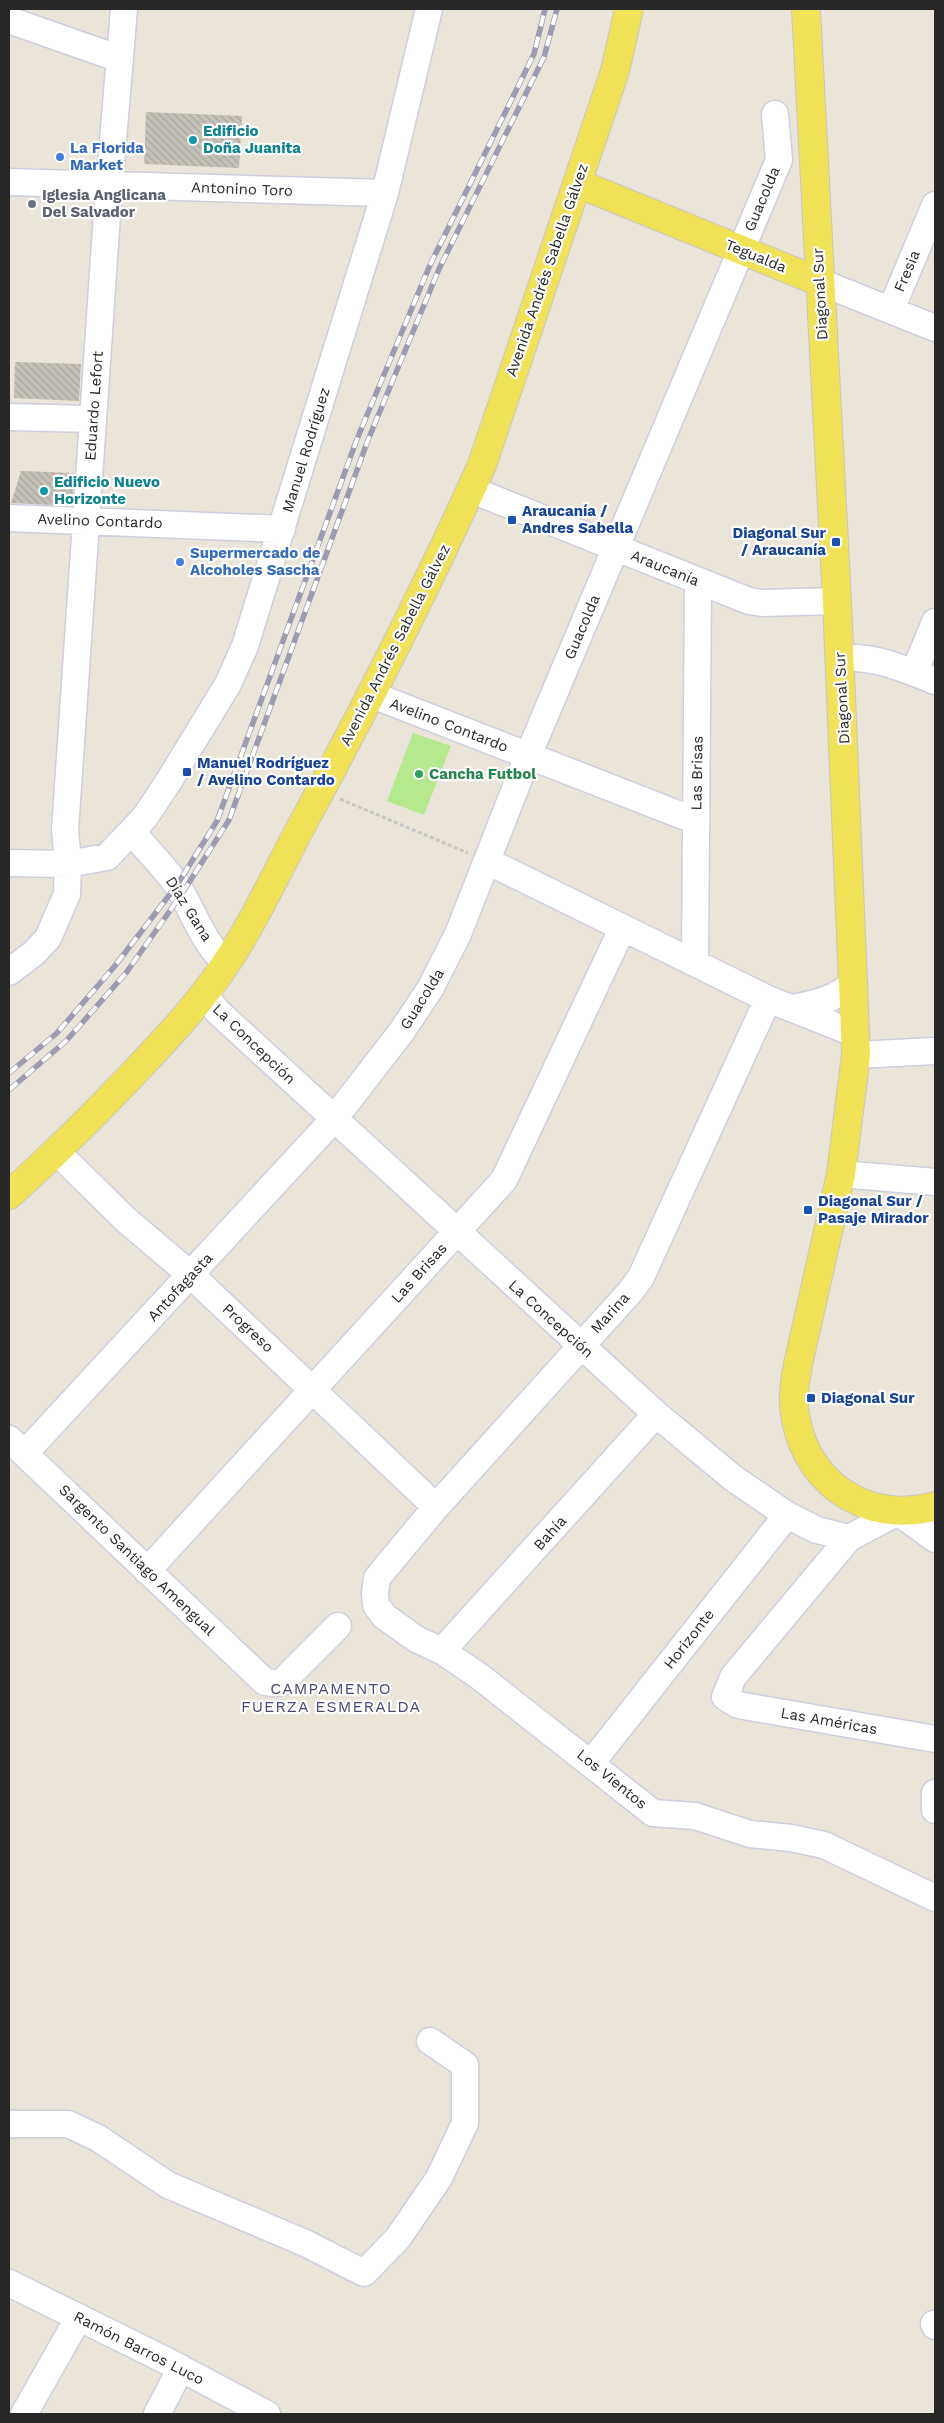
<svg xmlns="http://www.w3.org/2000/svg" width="944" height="2423" viewBox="0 0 944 2423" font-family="'Work Sans',sans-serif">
  <defs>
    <pattern id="building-back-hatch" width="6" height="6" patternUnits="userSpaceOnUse" patternTransform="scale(1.25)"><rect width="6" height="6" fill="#c5c1b8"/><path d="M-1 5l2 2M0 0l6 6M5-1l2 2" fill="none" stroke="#a9a69e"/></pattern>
  </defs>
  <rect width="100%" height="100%" fill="#eae5d8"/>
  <path fill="#b5e98e" d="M413 733 451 746 424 815 387 801Z"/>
  <path fill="url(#building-back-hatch)" d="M146 112 242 116 239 168 144 164Z
    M15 362 81 364 79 401 14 398Z
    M21 471 74 473 72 506 11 503Z"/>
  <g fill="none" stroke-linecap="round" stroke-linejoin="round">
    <g stroke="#cdcee0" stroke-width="29">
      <path id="minor" d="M9 20 120 59
        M9 182 385 193
        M820 282 935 328
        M891 310 935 205
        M9 417 93 419
        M472 490 749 601 762 603 837 601
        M9 518 282 529
        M840 658C876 656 902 668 935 681
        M914 673 935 622
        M370 694 696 821
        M132 832C146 849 164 866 177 885 194 912 202 941 226 964
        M487 861 768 999 856 1034
        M9 863 68 864 107 857 145 817 167 784 228 684 245 646 385 193 429 9
        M695 963 698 582
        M9 972 34 953 48 938 67 894 68 864 65 830 108 200 124 9
        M204 994 217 1011 656 1414 733 1478 787 1515 817 1530 849 1538 898 1512 935 1539
        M768 999 641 1277 630 1292 436 1507 377 1578 375 1593 376 1605 384 1616 416 1639 442 1651 479 1676 653 1813 695 1816 750 1834 791 1838 824 1845 935 1898
        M792 1008C815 1004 836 999 854 983
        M856 1055 935 1051
        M57 1152 126 1220 191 1275 436 1507
        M841 1174 935 1182
        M9 1439 265 1682 274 1683 282 1682 338 1626
        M25 1453 334 1119 402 1031 430 989 458 934 528 756 779 160 775 114
        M849 1538 733 1677 725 1697 738 1705 935 1739
        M147 1571 504 1180 622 929
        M442 1651 656 1414
        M592 1762 787 1515
        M935 1793V1810
        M9 2124H68L98 2138 168 2185 305 2243 364 2273 398 2238 439 2178 465 2123V2065L430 2041
        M9 2283 167 2361 267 2414
        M934 2324 935 2326
        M24 2414 79 2317
        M157 2414 181 2368"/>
    </g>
    <g stroke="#c7c7c7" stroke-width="30">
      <path id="major" d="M806 9 837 601 856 1055 841 1174 799 1360C796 1375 793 1390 794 1406 800 1479 864 1526 935 1506
        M577 183 820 282
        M9 1195C53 1156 94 1115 135 1072 162 1043 190 1014 213 982 249 934 274 877 302 825 366 707 427 587 482 465L615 71 629 9"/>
    </g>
    <path stroke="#c7c7c7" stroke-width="3" stroke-dasharray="4 2.5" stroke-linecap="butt" d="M340 799 468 853"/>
    <use href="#minor" stroke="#fff" stroke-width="26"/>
    <use href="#major" stroke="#f0e357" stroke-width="28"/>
    <g stroke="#9b9bb2" stroke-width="5.5">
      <path id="rail" d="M9 1073 57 1033 114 967 177 885 217 821 357 439 430 265 534 54 545 9
        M9 1090 67 1040 126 973 181 895 229 820 368 440 439 269 544 57 557 9"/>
    </g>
    <use href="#rail" stroke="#fff" stroke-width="4" stroke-dasharray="11" stroke-linecap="butt"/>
  </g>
  <g fill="#0f9aa8" stroke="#fff" stroke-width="2">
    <circle cx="193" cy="140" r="5"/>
    <circle cx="44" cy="491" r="5"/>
  </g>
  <g fill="#3f7fe0" stroke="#fff" stroke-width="2">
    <circle cx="60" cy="157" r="5"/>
    <circle cx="180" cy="562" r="5"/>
  </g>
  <circle fill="#6b7280" stroke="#fff" stroke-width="2" cx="32" cy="204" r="5"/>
  <g fill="#1a4fb4" stroke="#fff" stroke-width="2">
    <rect x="507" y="515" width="10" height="10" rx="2.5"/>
    <rect x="831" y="537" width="10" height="10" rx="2.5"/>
    <rect x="182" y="767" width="10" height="10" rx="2.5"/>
    <rect x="803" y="1205" width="10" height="10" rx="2.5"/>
    <rect x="806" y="1393" width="10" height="10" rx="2.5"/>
  </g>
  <circle fill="#2e9e5b" stroke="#fff" stroke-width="2" cx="419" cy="774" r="5"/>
  <g text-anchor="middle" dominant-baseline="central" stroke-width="4.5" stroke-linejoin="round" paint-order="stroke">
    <g font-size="15" font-weight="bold" fill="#0d838f" stroke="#fff" text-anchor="start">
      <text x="203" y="131">Edificio<tspan x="203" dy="17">Doña Juanita</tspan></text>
      <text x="54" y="482">Edificio Nuevo<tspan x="54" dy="17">Horizonte</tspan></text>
    </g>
    <g font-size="15" font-weight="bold" fill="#366cbe" stroke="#fff" text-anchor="start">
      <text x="70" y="148">La Florida<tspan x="70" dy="17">Market</tspan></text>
      <text x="190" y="553">Supermercado de<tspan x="190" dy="17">Alcoholes Sascha</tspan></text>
    </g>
    <g font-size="15" fill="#272727" stroke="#fff">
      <text transform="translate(242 189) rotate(2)">Antonino Toro</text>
      <text transform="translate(762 199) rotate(-67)">Guacolda</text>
      <text transform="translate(756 256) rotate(22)">Tegualda</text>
      <text transform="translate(547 270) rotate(-71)">Avenida Andrés Sabella Gálvez</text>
      <text transform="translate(907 271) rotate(-67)">Fresia</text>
      <text transform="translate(820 294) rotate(-93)">Diagonal Sur</text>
      <text transform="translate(94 406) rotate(-86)">Eduardo Lefort</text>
      <text transform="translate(306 450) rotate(-73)">Manuel Rodríguez</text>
      <text transform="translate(100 521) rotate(2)">Avelino Contardo</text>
      <text transform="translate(665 568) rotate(22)">Araucanía</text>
      <text transform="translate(582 627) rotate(-67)">Guacolda</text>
      <text transform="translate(395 645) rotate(-63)">Avenida Andrés Sabella Gálvez</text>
      <text transform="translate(842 698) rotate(-93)">Diagonal Sur</text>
      <text transform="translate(449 725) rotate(21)">Avelino Contardo</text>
      <text transform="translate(697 773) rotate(-89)">Las Brisas</text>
      <text transform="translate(189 909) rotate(58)">Díaz Gana</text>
      <text transform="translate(422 999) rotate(-58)">Guacolda</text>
      <text transform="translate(254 1044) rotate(44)">La Concepción</text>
      <text transform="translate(419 1273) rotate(-48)">Las Brisas</text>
      <text transform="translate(180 1287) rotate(-47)">Antofagasta</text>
      <text transform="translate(610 1313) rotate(-48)">Marina</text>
      <text transform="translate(551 1319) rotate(42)">La Concepción</text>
      <text transform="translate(248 1328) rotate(43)">Progreso</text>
      <text transform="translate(550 1533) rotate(-48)">Bahía</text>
      <text transform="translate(137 1560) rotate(44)">Sargento Santiago Amengual</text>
      <text transform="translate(689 1639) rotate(-52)">Horizonte</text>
      <text transform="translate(829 1721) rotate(10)">Las Américas</text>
      <text transform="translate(612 1779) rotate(39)">Los Vientos</text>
      <text transform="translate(139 2348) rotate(27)">Ramón Barros Luco</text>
    </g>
    <g font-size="15" font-weight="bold" fill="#5b616d" stroke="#fff" text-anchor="start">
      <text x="42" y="195">Iglesia Anglicana<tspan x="42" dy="17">Del Salvador</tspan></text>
    </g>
    <g font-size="15" font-weight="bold" fill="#164399" stroke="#fff" text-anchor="start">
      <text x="522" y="511">Araucanía /<tspan x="522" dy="17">Andres Sabella</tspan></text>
      <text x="826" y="533" text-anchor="end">Diagonal Sur<tspan x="826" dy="17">/ Araucanía</tspan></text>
      <text x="197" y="763">Manuel Rodríguez<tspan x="197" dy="17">/ Avelino Contardo</tspan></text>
      <text x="818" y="1201">Diagonal Sur /<tspan x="818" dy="17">Pasaje Mirador</tspan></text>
      <text x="821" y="1398">Diagonal Sur</text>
    </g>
    <g font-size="15" font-weight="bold" fill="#27864d" stroke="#fff" text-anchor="start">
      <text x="429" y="774">Cancha Futbol</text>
    </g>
    <g font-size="16" letter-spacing="1" fill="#484977" stroke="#fff">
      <text x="331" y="1688">CAMPAMENTO<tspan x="331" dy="18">FUERZA ESMERALDA</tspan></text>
    </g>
  </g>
  <rect width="944" height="2423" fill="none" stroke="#272727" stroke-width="20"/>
</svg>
